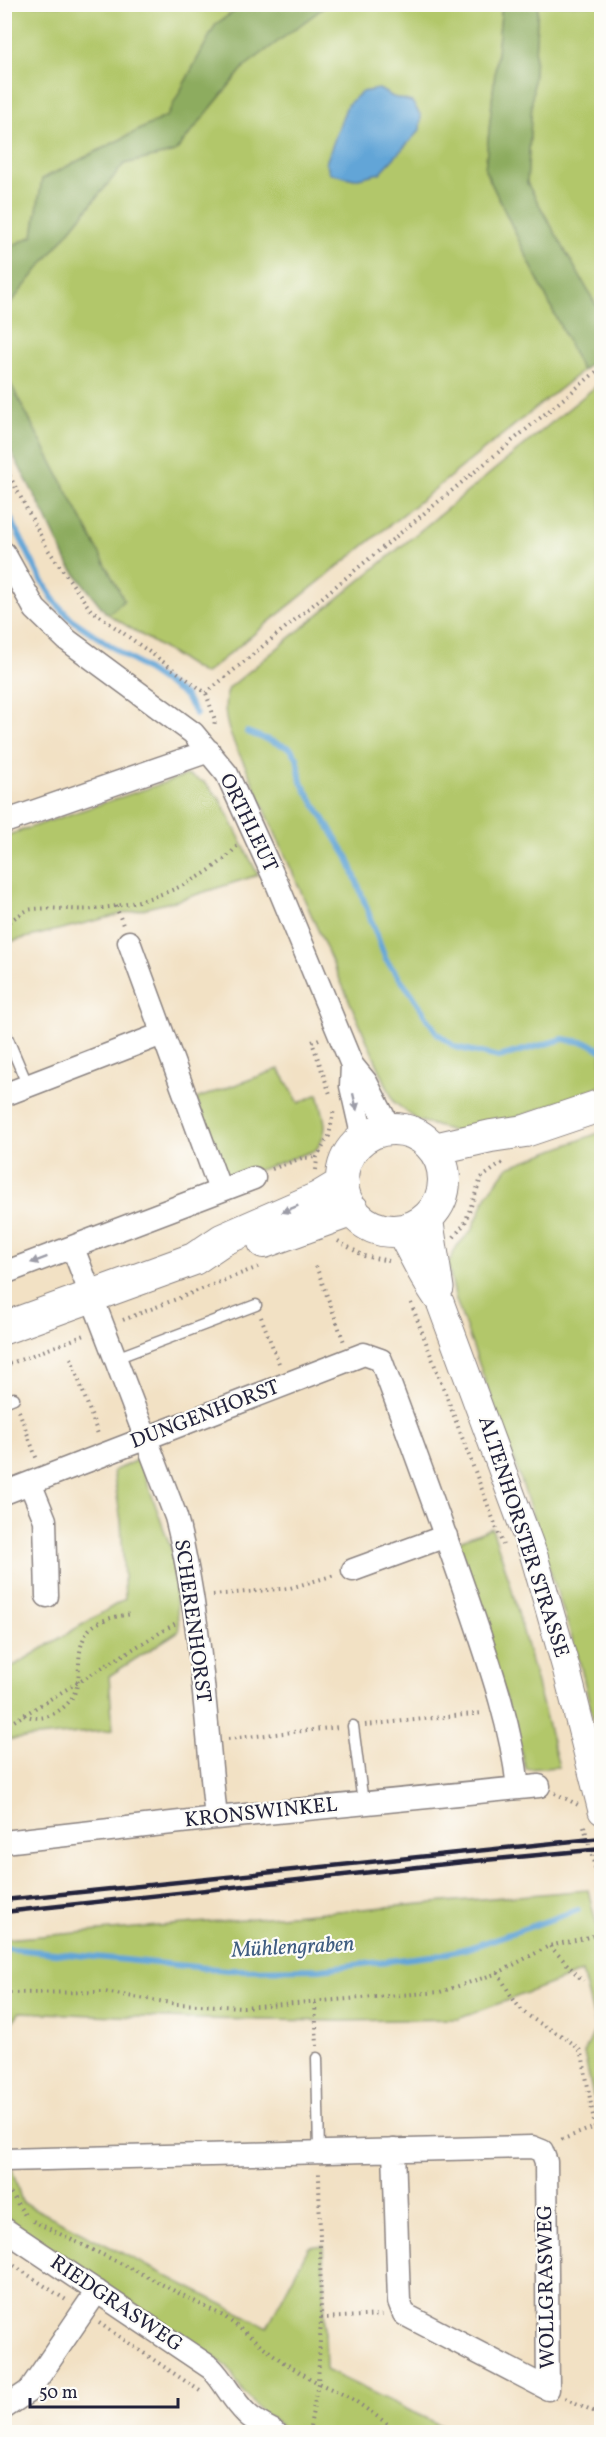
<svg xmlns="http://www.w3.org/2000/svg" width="606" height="2437" viewBox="0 0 606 2437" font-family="Vollkorn,serif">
  <rect width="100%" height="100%" fill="#fdfcf7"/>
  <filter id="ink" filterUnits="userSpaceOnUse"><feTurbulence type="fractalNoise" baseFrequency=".0167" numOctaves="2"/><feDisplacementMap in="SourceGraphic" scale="12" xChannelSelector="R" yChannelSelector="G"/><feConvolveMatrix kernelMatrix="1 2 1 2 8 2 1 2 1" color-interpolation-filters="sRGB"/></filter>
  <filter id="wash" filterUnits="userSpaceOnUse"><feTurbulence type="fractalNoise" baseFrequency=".008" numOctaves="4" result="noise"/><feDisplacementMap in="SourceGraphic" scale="24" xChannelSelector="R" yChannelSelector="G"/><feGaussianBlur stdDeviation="1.35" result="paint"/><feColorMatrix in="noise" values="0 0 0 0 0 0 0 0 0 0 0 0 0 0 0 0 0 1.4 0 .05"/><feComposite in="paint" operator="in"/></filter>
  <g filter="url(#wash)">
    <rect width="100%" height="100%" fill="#f2e1c4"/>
    <path fill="#b2c76b" stroke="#6a7453" stroke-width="1.5" d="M5 5H244L216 24 167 116 42 179 33 236 5 249Z
      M327 5H502L485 170 582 371 204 674 106 613 112 611 124 600 5 373V310L124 164 175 152 245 66Z
      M538 5H601V314L527 183Z
      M601 382V1086L468 1136 417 1120 394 1102 246 767C233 743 218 715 229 688Z
      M187 775 204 782 220 799 258 875 179 900 5 943V836Z
      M279 1069 299 1103 318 1094C324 1119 331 1128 316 1150L227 1181 196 1099Z
      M601 1132V1752L580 1663 523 1486 456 1300 448 1265 457 1246 472 1230 487 1195 508 1167Z
      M139 1459 172 1552 179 1631 109 1676 113 1730 5 1740V1671L125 1599 121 1521 113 1471Z
      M492 1528 509 1579 559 1767 526 1769 459 1541Z
      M588 1890 601 1943V2134L584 2053 596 2027 582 1972 458 2019 340 2021 190 2019 20 2012 5 2031V1939Z
      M12 2169 22 2202 267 2327 309 2247 323 2245 326 2370 454 2432H290L262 2412 243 2392 228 2367 5 2217V2180Z"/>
    <path fill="#8dac5f" stroke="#58674d" stroke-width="1.5" d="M244 5H327L245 66 175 152 124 164 5 310V249L33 236 42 179 167 116 216 24Z
      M502 5H538L527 183 601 314V354L582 371 485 170Z
      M5 373 124 600 112 611 106 613 68 564 44 513 5 440Z"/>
    <path fill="#62a5d7" stroke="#426489" stroke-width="1.5" d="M379 89 393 97 412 102 421 116 420 130 380 173 354 179 330 173 326 163 347 105 362 92Z"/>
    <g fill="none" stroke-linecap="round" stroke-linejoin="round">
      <path stroke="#62a5d7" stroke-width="6" d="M4 505 39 575 55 602 71 619 185 696 196 714
        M247 732 290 748 297 757 301 782 348 858 386 960 412 994 437 1033 455 1047 499 1057 563 1039 589 1043 602 1051
        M4 1948 227 1970 320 1969 439 1955 472 1947 578 1910"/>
    </g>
  </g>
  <g filter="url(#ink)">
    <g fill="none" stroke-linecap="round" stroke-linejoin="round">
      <g stroke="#8a8280" stroke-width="13">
        <path id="service" d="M4 1030 28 1086
          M116 1358 256 1305
          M4 1402 14 1398
          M353 1726 363 1803
          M317 2058 319 2153"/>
      </g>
      <g stroke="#8a8280" stroke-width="25">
        <path id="minor" d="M4 553 35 609 67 640 193 733 227 774 278 886 352 1065 366 1082 390 1129
          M4 822 209 751
          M129 942 220 1190
          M352 1065 351 1086 363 1139
          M4 1095 162 1034
          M73 1248 176 1517C201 1615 205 1717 216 1818
          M4 1273 254 1178
          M30 1483 45 1520 47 1596
          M4 1493 364 1354 381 1360C412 1444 443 1527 472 1612 491 1668 512 1729 518 1788
          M353 1570 446 1536
          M4 1842 216 1818 539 1786
          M4 2160 532 2147 542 2151 546 2162 548 2389 404 2314 399 2301 394 2150
          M4 2229 211 2368C225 2382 232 2400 247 2414 254 2421 266 2427 275 2432
          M4 2408 29 2391 97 2291"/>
      </g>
      <g stroke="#8a8280" stroke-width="29">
        <path id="tertiary" d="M429 1217 440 1288
          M399 1231C413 1255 423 1280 440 1302L534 1556 566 1668 602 1811"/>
      </g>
      <g stroke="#8a8280" stroke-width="34">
        <path id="secondary" d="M342 1180a51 51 0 1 1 102 0a51 51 0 1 1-102 0Z
          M434 1149 491 1136 525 1131 602 1105
          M264 1242 353 1210
          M4 1328 194 1259 222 1240 318 1198 343 1183"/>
      </g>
      <path stroke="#8a8280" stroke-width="4" stroke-dasharray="1.5 4.5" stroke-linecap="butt" d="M4 465 47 548 90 609 206 693 215 720 214 727
        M206 693 602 367
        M116 906 123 925
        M4 924C12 920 21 913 28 910 45 906 75 911 93 909 142 905 205 884 237 846
        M319 1039 312 1042 330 1094
        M272 1169 302 1158 317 1157
        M316 1170 317 1157 329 1136 334 1109
        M454 1237 465 1223 481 1178 505 1161
        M338 1241 364 1256 389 1261
        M316 1266 344 1342
        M411 1303 503 1545
        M261 1317 280 1366
        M123 1320 258 1267
        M71 1358 99 1437
        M4 1366 85 1335
        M19 1411 37 1460
        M213 1595 290 1588 335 1575
        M24 1715C35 1719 44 1719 55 1713 92 1692 70 1661 86 1634 93 1620 117 1616 132 1614
        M365 1725 483 1713
        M4 1727 176 1623
        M228 1739 340 1727
        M555 1793 578 1805
        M584 1826 602 1894
        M550 1946 583 1981
        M498 1973C506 1986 513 2002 524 2012 542 2028 567 2034 582 2053L595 2127 558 2141
        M4 1993 104 1992 177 2004 243 2007 440 1992 498 1973 549 1946 602 1934
        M315 2003 317 2046
        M4 2183 27 2218
        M33 2221 126 2266 225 2317 283 2362 318 2383 351 2398 399 2432
        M4 2259 66 2300
        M321 2318 383 2315
        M99 2323 203 2393
        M565 2398 602 2415
        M309 2432 318 2383 321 2318 319 2173"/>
      <use href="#service" stroke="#fff" stroke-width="10"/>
      <use href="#minor" stroke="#fff" stroke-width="22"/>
      <use href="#tertiary" stroke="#fff" stroke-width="27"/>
      <use href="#secondary" stroke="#fff" stroke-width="32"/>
      <path stroke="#22223b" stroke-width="4.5" d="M4 1900 602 1838
        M4 1912 464 1862 602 1849"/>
    </g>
    <defs><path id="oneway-solid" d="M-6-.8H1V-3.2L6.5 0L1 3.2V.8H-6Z" transform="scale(1.5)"/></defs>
    <g fill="#9c9ca7">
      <use href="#oneway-solid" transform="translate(355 1102) rotate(77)"/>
      <use href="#oneway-solid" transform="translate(290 1209) rotate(158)"/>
      <use href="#oneway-solid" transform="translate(39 1260) rotate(160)"/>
    </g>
  </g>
  <g text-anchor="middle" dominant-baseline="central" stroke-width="4.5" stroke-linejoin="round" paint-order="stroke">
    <g font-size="21" fill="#22223b" stroke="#fdfcf7">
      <text transform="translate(248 823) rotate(64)">ORTHLEUT</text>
      <text transform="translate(205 1415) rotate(-21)">DUNGENHORST</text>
      <text transform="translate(523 1537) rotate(72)">ALTENHORSTER STRASSE</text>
      <text transform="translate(192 1621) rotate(82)">SCHERENHORST</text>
      <text transform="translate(261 1813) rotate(-6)">KRONSWINKEL</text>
      <text transform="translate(547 2287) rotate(-91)">WOLLGRASWEG</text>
      <text transform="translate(116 2304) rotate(34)">RIEDGRASWEG</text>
    </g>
    <g font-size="22" font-style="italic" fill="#3f5d81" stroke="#fdfcf7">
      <text transform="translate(293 1948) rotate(-3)">Mühlengraben</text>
    </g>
  </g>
  <rect width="606" height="2437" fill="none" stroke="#fdfcf7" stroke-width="24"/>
  <path d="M30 2398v9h148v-9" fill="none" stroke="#22223b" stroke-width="3"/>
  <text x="39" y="2398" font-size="18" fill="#22223b" stroke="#fdfcf7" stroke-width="4.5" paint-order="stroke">50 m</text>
</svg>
